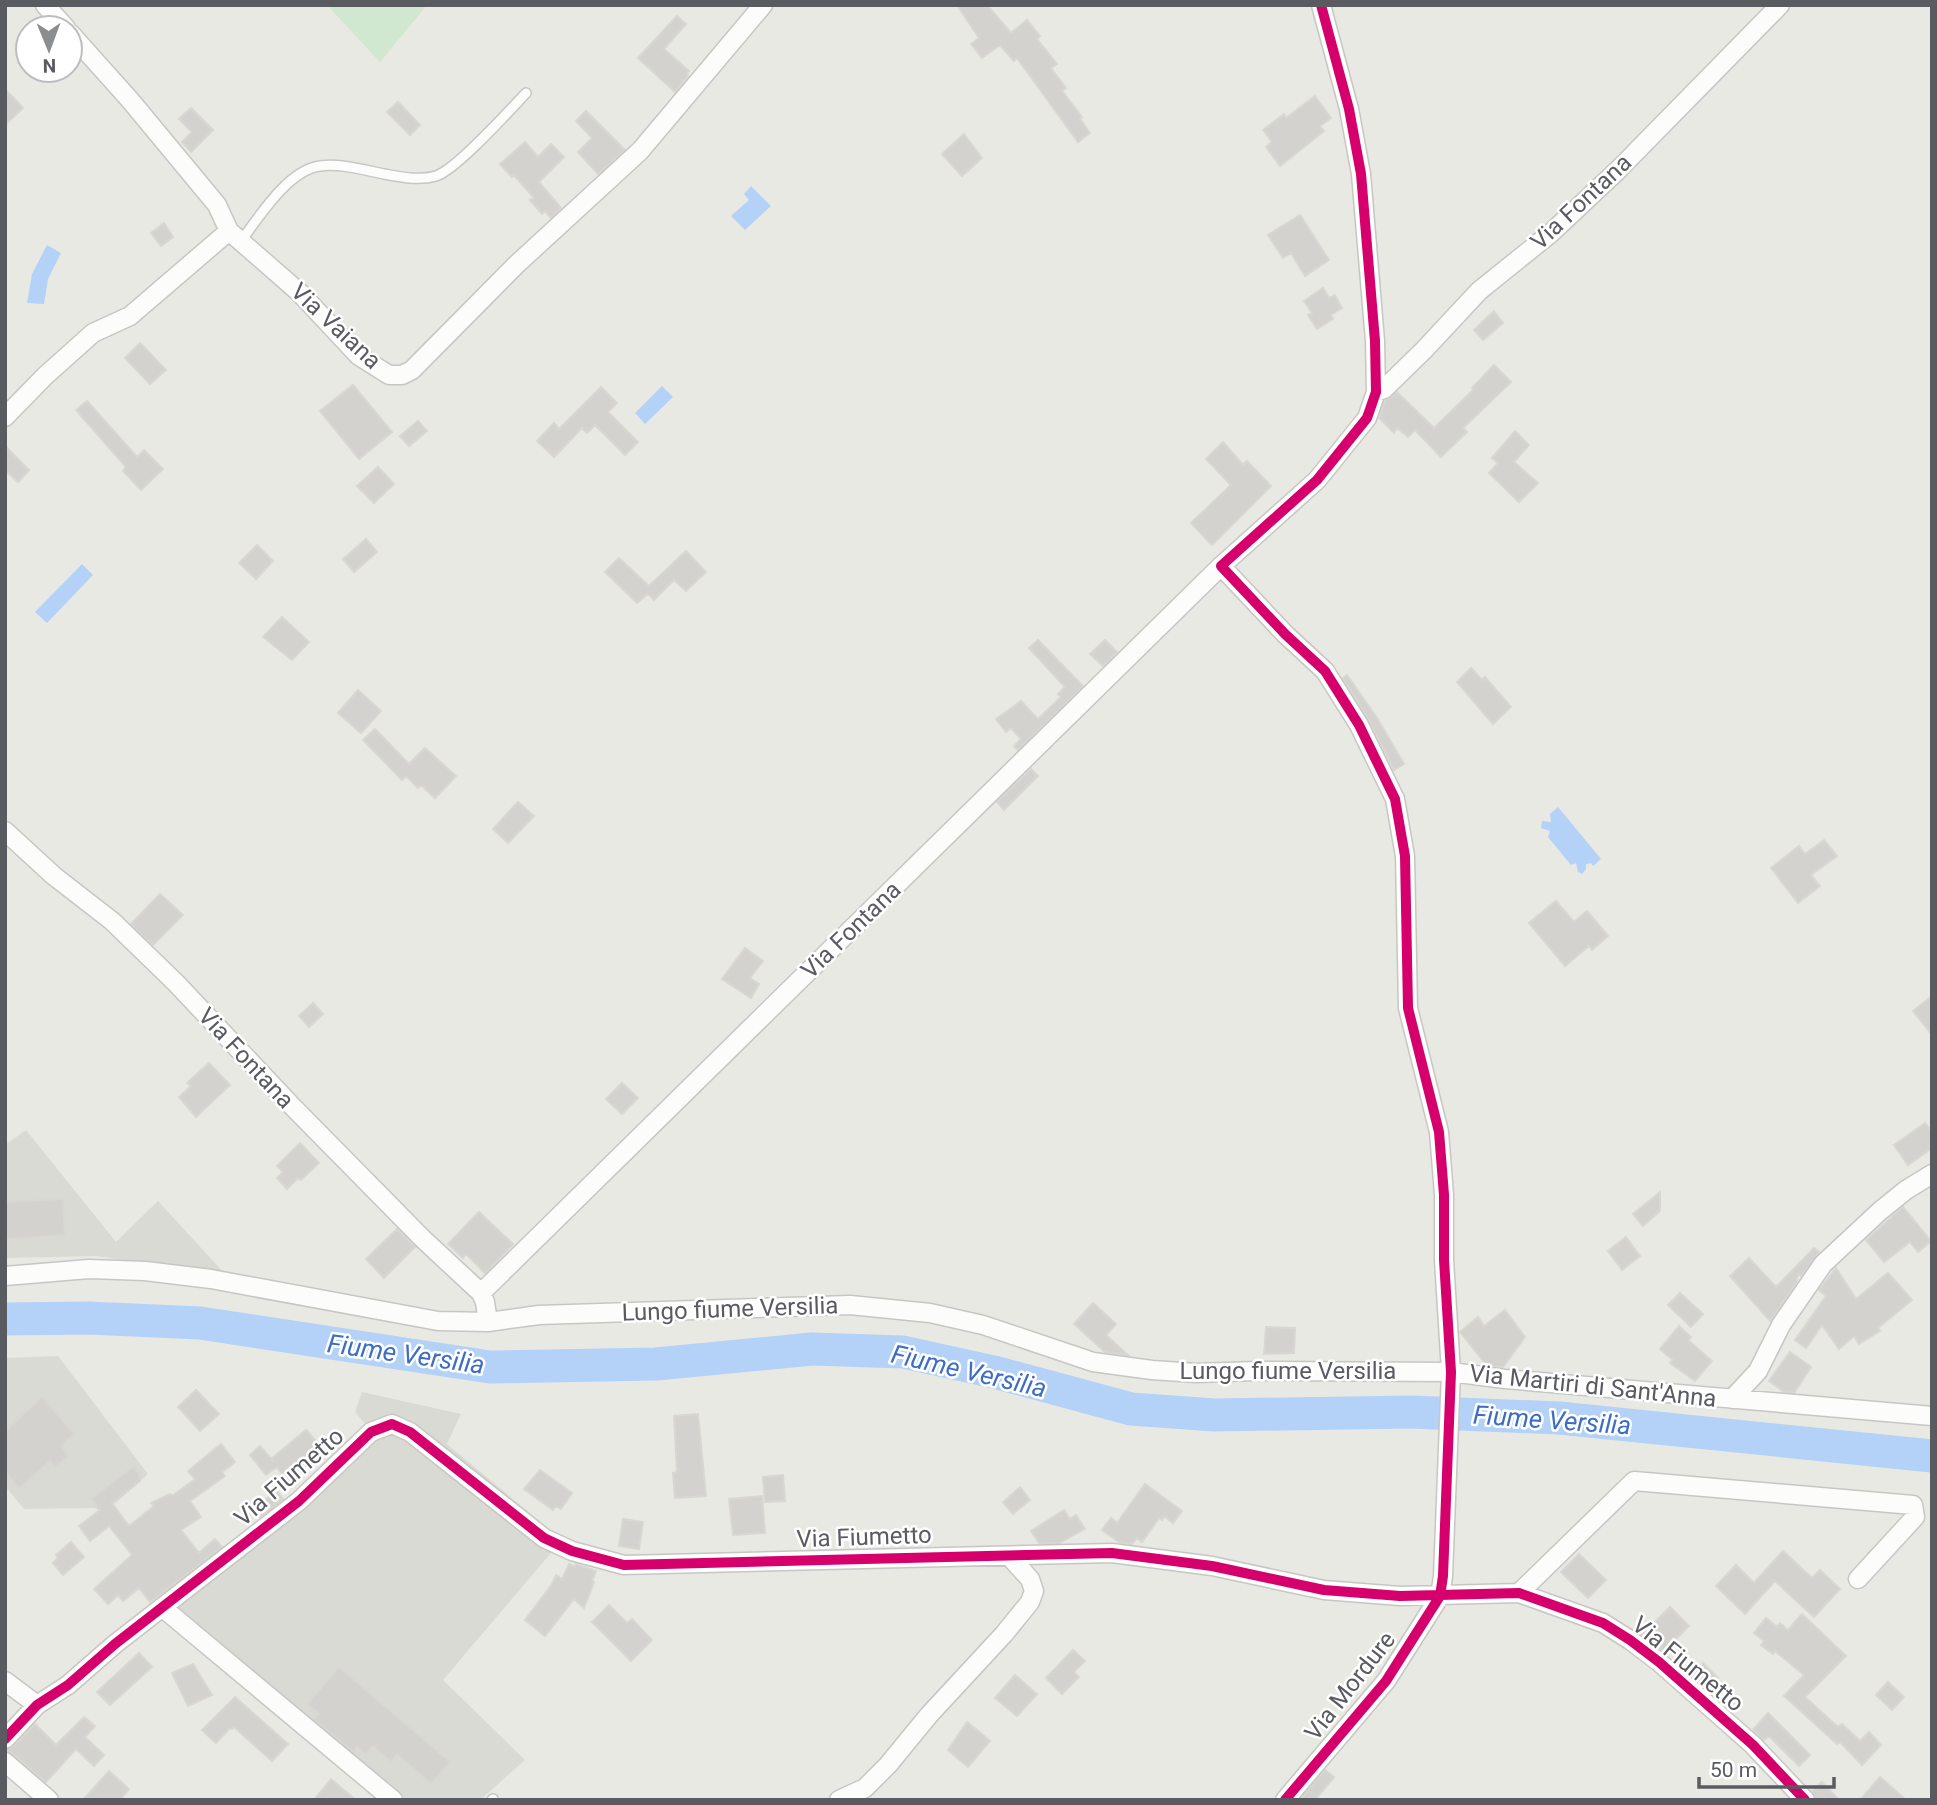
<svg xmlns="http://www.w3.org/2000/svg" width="1937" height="1805" viewBox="0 0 1937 1805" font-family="Roboto,sans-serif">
  <rect width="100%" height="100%" fill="#e9e9e3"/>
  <path fill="#dadad4" d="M26 1130 116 1242 158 1201 225 1274 95 1256 5 1258V1145Z
    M58 1356 148 1474 118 1501 101 1513 95 1508 24 1509 5 1486V1358Z
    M362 1392 461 1414 447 1444 562 1540 443 1680 525 1760 480 1800H397L170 1609 374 1434 355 1412Z"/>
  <path fill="#d0e7d0" d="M327 5H427L380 62Z"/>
  <path fill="#b4d1f7" d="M751 186 771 206 745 230 731 216 749 200 744 194Z
    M47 245 61 253 48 279 44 304 27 303 32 274Z
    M662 386 673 397 645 424 635 413Z
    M82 564 93 575 47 623 35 612Z
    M1558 807 1601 859 1593 866 1591 863 1586 864V869L1582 874 1578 872 1576 863 1571 865 1548 837 1550 831 1541 828 1542 821 1551 822 1550 814Z"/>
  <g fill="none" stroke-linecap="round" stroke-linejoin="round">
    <path stroke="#b4d1f7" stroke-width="33" d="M5 1319 88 1318 200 1323 490 1367 656 1364 812 1349 903 1352 994 1372 1131 1409 1214 1415 1411 1412 1559 1418 1932 1456"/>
  </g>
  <path fill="#d3d2ce" stroke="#d8d7d2" stroke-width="2" d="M957 5H987L1011 33 1027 20 1040 36 1037 39 1057 64 1051 68 1066 88 1062 91 1082 117 1080 119 1090 133 1078 142 1017 58 1014 61 1000 45 982 58 971 44 979 38Z
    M677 16 686 24 664 49 689 71 687 74 688 76 675 92 638 58Z
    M5 89 23 108 5 125Z
    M1315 96 1331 118 1320 126 1324 131 1280 166 1266 147 1272 142 1263 130 1284 114 1286 118Z
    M398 102 420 125 410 135 387 112Z
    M191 108 213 130 191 152 182 142 192 132 179 119Z
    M586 111 625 150 598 174 578 152 592 138 576 121Z
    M964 134 982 158 962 176 942 154Z
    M525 142 538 157 551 144 564 157 539 182 561 208 551 218 545 211 542 214 530 200 534 198 514 175 512 177 500 164Z
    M1300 215 1329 260 1305 276 1291 253 1283 258 1268 235Z
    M164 223 173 237 161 246 151 233Z
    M1323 288 1329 298 1335 295 1342 308 1331 315 1333 319 1317 329 1308 315 1312 313 1304 301Z
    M1494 311 1503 323 1483 340 1474 330Z
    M140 343 166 370 150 384 125 358Z
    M1494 365 1511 382 1463 428 1467 432 1441 457 1415 430 1408 437 1397 428 1394 433 1379 418 1385 401 1397 392 1434 428 1473 390 1472 388Z
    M353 385 392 432 359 459 320 411Z
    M601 387 617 403 608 412 638 442 625 455 595 425 587 433 582 428 554 457 537 441 554 423 559 429Z
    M87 401 137 457 144 450 163 469 141 490 123 471 126 467 76 410Z
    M418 421 427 431 409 446 400 436Z
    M1515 431 1529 445 1514 462 1538 483 1519 502 1489 473 1498 463 1492 458Z
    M1223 442 1243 465 1247 461 1271 486 1212 545 1191 523 1231 485 1206 459Z
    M5 446 29 470 18 482 5 470Z
    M378 467 394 484 374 503 357 486Z
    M366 539 377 552 354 572 343 559Z
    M257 545 273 561 256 579 239 563Z
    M686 551 706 572 686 591 674 580 654 600 648 594 637 603 605 572 619 558 649 586Z
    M282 617 309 642 292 660 263 637Z
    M1038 640 1083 686 1018 750 1014 746 1021 739 1011 728 1006 732 996 719 1021 701 1038 719 1061 697 1058 694 1065 687 1029 648Z
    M1105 640 1117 652 1103 666 1090 654Z
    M1471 668 1482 680 1485 677 1511 707 1493 724 1457 682Z
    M1347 675 1377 718 1404 764 1394 770 1369 720 1343 678Z
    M358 690 381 711 361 733 338 713Z
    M375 729 409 764 425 748 456 776 435 798 421 785 418 788 406 776 402 780 363 740Z
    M1031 769 1038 776 1004 810 997 802Z
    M518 802 534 816 508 843 493 829Z
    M1824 840 1837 856 1811 875 1820 886 1798 903 1771 868 1799 846 1805 854Z
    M160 894 183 915 153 945 131 924Z
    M1556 901 1574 922 1587 911 1608 936 1592 950 1589 946 1565 966 1529 923Z
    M745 948 763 961 750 978 759 984 751 998 722 979Z
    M1932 996V1035L1913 1011Z
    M313 1003 323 1014 309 1027 299 1016Z
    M209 1063 230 1085 196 1117 179 1097 191 1086 187 1083Z
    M622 1083 638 1098 622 1114 606 1099Z
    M1925 1123 1932 1132V1148L1908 1165 1894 1145Z
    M300 1143 319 1163 301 1180 298 1178 287 1189 277 1178 283 1172 277 1166Z
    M1660 1192V1211L1643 1226 1633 1214Z
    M63 1199 65 1235 5 1239V1202Z
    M1903 1207 1931 1241 1918 1252 1910 1242 1884 1262 1866 1240Z
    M479 1212 513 1244 485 1273 466 1254 463 1258 448 1244Z
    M397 1229 415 1247 384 1278 366 1259Z
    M1626 1237 1640 1256 1622 1270 1608 1251Z
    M1814 1248 1819 1252 1801 1276 1798 1274 1796 1283 1770 1321 1730 1276 1749 1258 1776 1287Z
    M1836 1268 1856 1299 1888 1273 1912 1300 1878 1328 1880 1331 1859 1344 1854 1336 1839 1349 1822 1325 1806 1348 1795 1340 1826 1296 1819 1290Z
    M1680 1293 1703 1314 1691 1327 1668 1305Z
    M1093 1303 1116 1324 1106 1335 1128 1355 1105 1352 1074 1324Z
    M1505 1310 1525 1337 1503 1367 1491 1366 1484 1362 1460 1332 1478 1317 1484 1326Z
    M1679 1326 1691 1337 1688 1340 1712 1361 1695 1381 1670 1363 1673 1360 1660 1349Z
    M1266 1327 1295 1328 1294 1353 1264 1354Z
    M1790 1352 1811 1367 1794 1393 1784 1392 1769 1381Z
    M196 1390 219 1414 200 1431 178 1407Z
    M42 1397 74 1434 61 1446 69 1456 55 1467 50 1461 19 1488 5 1471V1432Z
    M698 1414 706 1496 675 1498 673 1473 677 1472 674 1416Z
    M306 1430 323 1449 288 1483 277 1467 266 1475 250 1455 260 1446 274 1462 271 1459Z
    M221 1444 235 1462 222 1472 225 1476 190 1501 201 1517 181 1530 199 1553 215 1539 222 1547 150 1602 139 1588 123 1601 118 1595 108 1604 94 1589 132 1555 109 1526 90 1541 79 1526 100 1510 91 1499 134 1466 140 1476V1481L112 1503 129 1526 154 1506 151 1503 170 1494 172 1496 195 1479 188 1471Z
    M540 1470 572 1493 561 1509 556 1506 553 1510 524 1489Z
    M783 1475 785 1501 765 1502 763 1477Z
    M1145 1484 1182 1511 1173 1523 1164 1516 1162 1520 1159 1518 1142 1542 1137 1538 1132 1544 1119 1542 1102 1530 1111 1518 1117 1523Z
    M1020 1487 1030 1500 1013 1514 1003 1502Z
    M277 1491 283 1499 260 1517 253 1509Z
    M762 1496 765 1533 733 1535 729 1499Z
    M1064 1510 1070 1519 1076 1515 1085 1529 1059 1543H1039L1031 1531Z
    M623 1519 643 1522 639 1549 619 1546Z
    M71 1542 84 1557 63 1575 53 1563 58 1558 56 1555Z
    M1783 1551 1812 1578 1820 1570 1840 1589 1814 1617 1775 1581 1745 1614 1716 1586 1736 1565 1754 1583Z
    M1579 1554 1606 1580 1588 1598 1561 1572Z
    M569 1564 575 1567 576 1564 596 1571 592 1581 594 1582 584 1608 574 1599 545 1636 525 1620 552 1584 556 1575 562 1579Z
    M609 1605 627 1623 632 1619 652 1640 631 1661 592 1622Z
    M1670 1607 1689 1626 1664 1651 1642 1635Z
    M1802 1614 1846 1656 1805 1697 1838 1727 1842 1724 1860 1741 1869 1732 1881 1745 1862 1765 1840 1742 1837 1744 1784 1696 1804 1675 1775 1651 1773 1654 1761 1645 1764 1641 1754 1633 1766 1618 1777 1627 1780 1623 1788 1630Z
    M1073 1650 1085 1661 1074 1672 1079 1677 1062 1694 1046 1678Z
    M139 1653 152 1667 110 1705 97 1692Z
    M1703 1663 1718 1678 1707 1689 1692 1674Z
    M193 1664 212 1695 188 1706 172 1673Z
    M339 1667 450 1762 431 1784 397 1754 391 1762 373 1746 366 1754 357 1747 353 1752 314 1719 319 1714 307 1704Z
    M1015 1675 1037 1694 1017 1716 995 1698Z
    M1888 1682 1904 1697 1892 1710 1876 1695Z
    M235 1697 288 1744 272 1761 234 1727 232 1729 230 1728 216 1743 202 1730Z
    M1768 1713 1810 1755 1799 1766 1769 1736 1764 1740 1753 1730Z
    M84 1717 95 1726 85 1737 104 1755 94 1766 76 1749 46 1782 12 1753 5 1751 13 1747 35 1724 56 1745Z
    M967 1722 990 1741 968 1767 948 1750Z
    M1325 1770 1334 1777 1315 1800H1305L1302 1797Z
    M109 1771 129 1789 120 1800H83Z
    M1880 1777 1906 1800H1860Z
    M331 1779 356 1800H314Z
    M1822 1782 1839 1800H1816L1812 1791Z"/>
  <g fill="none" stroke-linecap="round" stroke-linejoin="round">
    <g stroke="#c6c7c5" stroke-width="12">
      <path id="lane" d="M241 241C259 217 288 170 320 166 340 163 364 170 384 174 401 177 419 181 436 176 456 170 509 111 526 93
        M492 1800 493 1799"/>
    </g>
    <g stroke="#c6c7c5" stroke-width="21">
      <path id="street" d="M45 5 66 28
        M70 33 130 100 217 205 229 231
        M1376 392 1384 389 1424 350 1479 291 1551 233 1618 170 1780 5
        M5 417 45 376 93 333 130 316 229 231 300 293 359 356 389 375H402L412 370 517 264 640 151 763 5
        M5 831 54 876 112 921 176 983 289 1103 423 1239 481 1293 485 1302 488 1322
        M5 1276 89 1269 145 1271 211 1279 438 1321 488 1322 539 1315 850 1305 930 1313 983 1325 1093 1362 1152 1370 1196 1373 1256 1371 1451 1372 1505 1379 1932 1416
        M481 1293 1221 566
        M1732 1399 1758 1371 1781 1325 1823 1264 1880 1211 1906 1190 1932 1174
        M1519 1593 1634 1481 1913 1505 1915 1517 1858 1579
        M163 1608 393 1800
        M5 1681 37 1705
        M5 1739 37 1705 68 1685 115 1644 299 1501 371 1432 392 1424 410 1432 544 1538 572 1551 624 1565 1112 1553 1212 1566 1324 1590 1400 1596 1519 1593 1603 1623 1630 1640 1659 1662 1753 1745 1805 1800
        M5 1762 49 1800
        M839 1800 865 1788 888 1765 929 1715 1004 1634 1030 1602 1034 1591 1030 1579 1009 1556
        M1285 1800 1386 1681 1440 1596 1443 1576 1451 1372 1444 1260V1195L1439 1132 1408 1008 1405 856 1395 799 1359 725 1325 671 1285 634 1221 566 1317 480 1367 418 1376 392 1375 341 1361 174 1349 109 1321 5"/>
    </g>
    <use href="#lane" stroke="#fcfcfb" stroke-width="9"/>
    <use href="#street" stroke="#fcfcfb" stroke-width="18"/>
    <g stroke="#fff" stroke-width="15">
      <path id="cycleway" d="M5 1739 37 1705 68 1685 115 1644 299 1501 371 1432 392 1424 410 1432 544 1538 572 1551 624 1565 1112 1553 1212 1566 1324 1590 1400 1596 1519 1593 1603 1623 1630 1640 1659 1662 1753 1745 1805 1800
        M1285 1800 1386 1681 1440 1596 1443 1576 1451 1372 1444 1260V1195L1439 1132 1408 1008 1405 856 1395 799 1359 725 1325 671 1285 634 1221 566 1317 480 1367 418 1376 392 1375 341 1361 174 1349 109 1321 5"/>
    </g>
    <use href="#cycleway" stroke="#d6006c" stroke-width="10"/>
  </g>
  <g text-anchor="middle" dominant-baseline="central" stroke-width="5" stroke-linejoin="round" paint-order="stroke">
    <g font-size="24" fill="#595b61" stroke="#fff">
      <text transform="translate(1581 202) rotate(-43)">Via Fontana</text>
      <text transform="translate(336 326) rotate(43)">Via Vaiana</text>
      <text transform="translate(851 930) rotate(-44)">Via Fontana</text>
      <text transform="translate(246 1058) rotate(47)">Via Fontana</text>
      <text transform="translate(730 1309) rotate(-2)">Lungo fiume Versilia</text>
      <text x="1288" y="1371">Lungo fiume Versilia</text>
      <text transform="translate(1593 1386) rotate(6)">Via Martiri di Sant'Anna</text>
      <text transform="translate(289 1477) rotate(-41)">Via Fiumetto</text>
      <text transform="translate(864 1537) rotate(-2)">Via Fiumetto</text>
      <text transform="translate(1688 1664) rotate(39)">Via Fiumetto</text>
      <text transform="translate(1350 1686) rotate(-52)">Via Mordure</text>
    </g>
    <g font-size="26" font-style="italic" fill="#3e6dc4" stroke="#fff">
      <text transform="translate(406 1354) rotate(8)">Fiume Versilia</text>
      <text transform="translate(969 1371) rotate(13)">Fiume Versilia</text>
      <text transform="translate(1552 1420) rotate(4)">Fiume Versilia</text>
    </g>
  </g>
  <rect width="1937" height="1805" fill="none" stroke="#595b61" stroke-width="14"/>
  <g transform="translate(49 49) rotate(179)"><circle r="33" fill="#ffffff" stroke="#bdbdc0" stroke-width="2"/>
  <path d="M0-5L12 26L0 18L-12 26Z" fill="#8b8d8e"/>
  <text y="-10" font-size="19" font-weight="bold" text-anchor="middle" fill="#595b61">N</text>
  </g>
  <path d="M1699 1777v10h135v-10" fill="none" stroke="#595b61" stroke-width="3.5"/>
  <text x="1710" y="1777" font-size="21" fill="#595b61" stroke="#ffffff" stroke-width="5" paint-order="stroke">50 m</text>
</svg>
